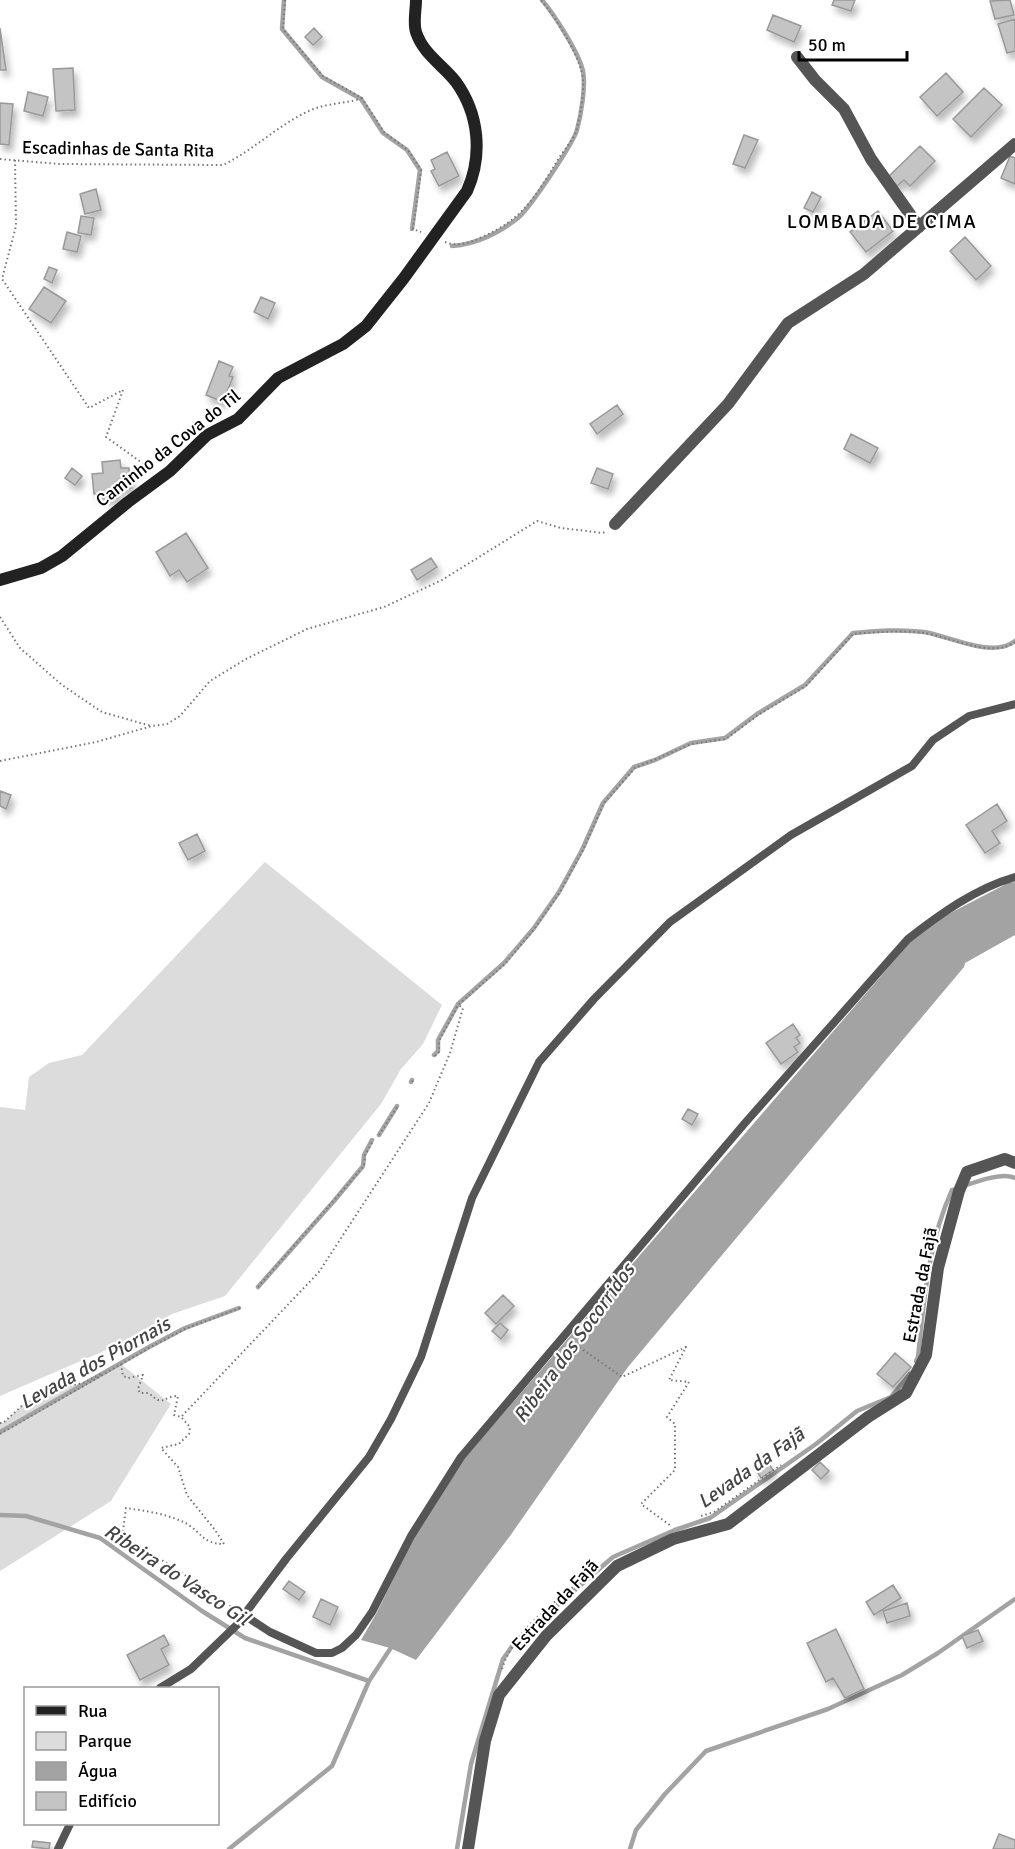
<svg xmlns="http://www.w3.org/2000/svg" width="1015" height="1849" viewBox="0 0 1015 1849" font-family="Signika,sans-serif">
  <defs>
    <filter id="shadow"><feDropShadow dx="3.5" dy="6" stdDeviation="3" flood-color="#0004"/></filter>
  </defs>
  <rect width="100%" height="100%" fill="#fff"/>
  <path fill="#dcdcdc" d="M265 862 442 1005 423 1044 401 1069 381 1104 225 1296 172 1314 113 1347 0 1396V1107L25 1110 29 1077 49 1063 82 1055Z
    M121 1364 171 1404 111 1501 0 1571V1423H3L25 1403 59 1388 83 1383Z"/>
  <path fill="#a3a3a3" d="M1015 882V935L965 963 964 967 628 1367 510 1536 416 1660 390 1648 361 1640 376 1614 414 1537 463 1460 912 940 937 920 1008 883Z"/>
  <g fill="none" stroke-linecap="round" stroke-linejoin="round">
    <path stroke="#a3a3a3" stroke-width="4.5" d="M284 0 282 29 322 77 361 99 383 133 407 150 420 170 412 229
      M452 246C476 244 499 233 518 218 530 208 573 144 577 130 581 115 586 86 583 71 579 53 554 14 542 0
      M434 1055 438 1051V1040L458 1004 504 963 534 928 559 892 582 850 603 803 634 767 655 760 691 743 725 738 757 714 805 685 853 633C877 631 900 629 924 632 950 636 992 659 1015 641
      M411 1082 412 1080
      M379 1135 397 1106
      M258 1287 334 1201 363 1166 364 1155 372 1140
      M916 1361 918 1357C924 1301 928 1242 952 1190 968 1185 1000 1171 1015 1178
      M0 1432 149 1347 185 1328 239 1308
      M0 1515 26 1516 100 1538 202 1611 245 1638 369 1681
      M229 1849 332 1766 369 1681 394 1643
      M457 1849 471 1764 503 1659 515 1642 613 1557 675 1530 710 1518 816 1444 857 1411 891 1397 910 1374
      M630 1849 636 1830 665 1794 706 1751 828 1709 902 1675 938 1653 1015 1599"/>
  </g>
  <path fill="#c4c4c4" stroke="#999" stroke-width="1.5" filter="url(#shadow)" d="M834 0H855L851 11 832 5Z
    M1010 0 1014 15 995 19 990 1Z
    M773 15 801 26 794 42 767 30Z
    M1015 19V51L1007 53 998 24Z
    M0 28 6 70H0Z
    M314 28 322 37 313 45 305 37Z
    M73 68 75 110 56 111 53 69Z
    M946 73 963 92 937 116 920 97Z
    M984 88 1002 105 971 137 953 119Z
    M28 92 48 97 43 116 24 111Z
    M0 103 13 104 9 145 0 144Z
    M744 135 758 140 745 168 733 164Z
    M920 146 935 161 910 186 904 180 897 186 888 177Z
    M447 152 459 176 439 186 431 171 435 169 431 160Z
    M1010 156 1015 158V184L1001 178Z
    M96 189 101 210 85 214 80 194Z
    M812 192 821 197 813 212 804 208Z
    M878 211 893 231 866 252 850 232Z
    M81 216 94 218 91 235 78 233Z
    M67 232 81 236 77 252 63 249Z
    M965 237 991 266 976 280 950 251Z
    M49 267 57 270 52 283 44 279Z
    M44 287 66 301 51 323 29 309Z
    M261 297 275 303 268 319 254 312Z
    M219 361 233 367 229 376 233 377 223 402 206 395Z
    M617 405 623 414 597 434 590 424Z
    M851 434 878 448 870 463 844 449Z
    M120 460 121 468H129L131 488 117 489 118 498 103 499 102 493 94 494 92 474 103 473 102 462Z
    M72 468 82 476 75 485 65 478Z
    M597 468 613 474 608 489 591 483Z
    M186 533 208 568 187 582 179 570 170 576 156 552Z
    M431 558 437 567 417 580 411 570Z
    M0 791 11 795 6 809 0 806Z
    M997 804 1007 821 992 831 1000 843 985 853 966 825Z
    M197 834 205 851 188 860 179 843Z
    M793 1024 800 1035 796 1038 800 1043 794 1047 798 1052 781 1064 766 1043Z
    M688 1109 698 1114 692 1125 682 1119Z
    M503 1295 514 1306 496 1324 485 1313Z
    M500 1323 508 1330 501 1339 492 1331Z
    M895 1353 911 1367 893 1387 877 1374Z
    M767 1461 773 1470 761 1478 755 1468Z
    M820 1462 829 1471 821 1479 812 1470Z
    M289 1581 305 1592 299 1600 283 1589Z
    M893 1585 901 1598 874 1615 866 1602Z
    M321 1599 338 1607 330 1625 313 1617Z
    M907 1603 910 1616 887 1623 883 1611Z
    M836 1629 864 1689 845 1698 833 1678 826 1682 807 1643Z
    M978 1630 983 1641 967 1648 962 1636Z
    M164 1635 169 1645 161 1649 169 1665 140 1680 127 1655Z
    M999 1834 1015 1840V1849H993Z
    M33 1841 50 1843 49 1849 32 1847Z"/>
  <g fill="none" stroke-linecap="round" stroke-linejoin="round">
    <path stroke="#777" stroke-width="2" stroke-dasharray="1.5 3" stroke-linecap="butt" d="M285 0 283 29 323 76 362 98 384 132 408 150 421 170 413 229 421 232
      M0 159 59 164 223 165C254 150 279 124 311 110 327 103 346 104 362 98
      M15 160 16 226 2 279 89 408 123 390 106 437 152 470
      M445 242C457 247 469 243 480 238 524 219 535 197 559 158 564 150 573 140 576 131 580 119 584 93 583 81 582 58 555 17 541 0
      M0 617 20 648 62 685 102 712 151 726
      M0 761 96 742 152 726 167 724 180 716 210 681 246 659 307 629 384 607 412 594 442 580 537 521 561 528 603 533 606 531
      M435 1056 439 1052V1041L458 1005 505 964 535 928 560 892 583 850 604 803 635 768 691 744 726 739 758 715 806 686 853 634C877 632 900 630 924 633 950 637 993 659 1015 642
      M412 1082 413 1080
      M379 1135 398 1106
      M258 1287 364 1166 365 1155 373 1141
      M572 1342 622 1377 686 1347 669 1380 689 1382 667 1417 675 1424V1470L641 1504 671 1526
      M121 1364 123 1376 128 1378 143 1375 138 1389 140 1393H149C164 1408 162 1396 178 1396L174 1415 181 1417 190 1427 189 1434 179 1444 161 1448 178 1467 187 1495 215 1530 224 1544C203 1544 202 1533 187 1524 169 1514 146 1511 126 1508L122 1538 167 1563 236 1610
      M182 1416 319 1272 429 1103 450 1053 463 1008 458 1005
      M0 1423H3L25 1403 59 1388 83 1383 103 1373
      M0 1434 149 1348 185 1329 240 1308
      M701 1516 714 1512 781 1465
      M502 1669C514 1630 553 1604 583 1579"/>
    <path stroke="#555" stroke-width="8" d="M244 1615 270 1632 316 1653H332L342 1648 356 1635 372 1612 411 1536 461 1457 745 1123 908 939C940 914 976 888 1015 877
      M160 1688 191 1669 243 1619 244 1615 286 1559 369 1457 391 1419 421 1357 472 1198 539 1062 594 999 670 922 791 835 912 766 933 740 969 716 1015 704
      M58 1849 70 1824"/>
    <path stroke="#555" stroke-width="12" d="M797 57 815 80 844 109 871 159 919 227
      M615 524 728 404 788 323 864 274 1015 144
      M468 1849 485 1741 499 1695 546 1636 617 1566 673 1539 728 1524 868 1417 906 1393 926 1355 938 1268 959 1191 967 1172 1005 1159 1015 1163"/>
    <path stroke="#222" stroke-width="12" d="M0 580 41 568 62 556 128 502 170 471 207 435 238 419 278 378 343 344 366 326 404 278 467 191C483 155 479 114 456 82 443 65 423 54 416 32 413 23 416 10 416 0"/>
  </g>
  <g text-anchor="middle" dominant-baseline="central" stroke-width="4.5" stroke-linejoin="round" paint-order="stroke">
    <g font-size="18" fill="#000" stroke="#fff">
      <text transform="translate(118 149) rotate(1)">Escadinhas de Santa Rita</text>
      <text transform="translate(168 448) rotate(-38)">Caminho da Cova do Til</text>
      <text transform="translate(920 1285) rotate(-79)">Estrada da Fajã</text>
      <text transform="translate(555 1605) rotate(-47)">Estrada da Fajã</text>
    </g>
    <g font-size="20" letter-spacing="1.5" fill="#000" stroke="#fff">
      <text x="882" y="221">LOMBADA DE CIMA</text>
    </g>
    <g font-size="20" font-style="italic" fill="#444" stroke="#fff">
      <text transform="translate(574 1343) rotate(-54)">Ribeira dos Socorridos</text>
      <text transform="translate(95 1363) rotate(-29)">Levada dos Piornais</text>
      <text transform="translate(751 1468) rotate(-35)">Levada da Fajã</text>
      <text transform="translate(177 1575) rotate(33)">Ribeira do Vasco Gil</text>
    </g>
  </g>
  <rect x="24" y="1687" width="195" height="138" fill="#ffffff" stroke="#999999" stroke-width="1.5"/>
  <rect x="36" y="1706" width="30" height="9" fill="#222222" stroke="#999999" stroke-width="1.5"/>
  <text x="78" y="1717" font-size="18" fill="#000000">Rua</text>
  <rect x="36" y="1732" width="30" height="18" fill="#dcdcdc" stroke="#999999" stroke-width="1.5"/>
  <text x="78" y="1747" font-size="18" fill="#000000">Parque</text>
  <rect x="36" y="1762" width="30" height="18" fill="#a3a3a3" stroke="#999999" stroke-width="1.5"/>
  <text x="78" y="1777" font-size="18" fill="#000000">Água</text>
  <rect x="36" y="1792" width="30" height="18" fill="#c4c4c4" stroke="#999999" stroke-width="1.5"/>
  <text x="78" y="1807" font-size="18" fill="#000000">Edifício</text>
  <path d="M799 51v9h108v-9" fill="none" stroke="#000000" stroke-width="3"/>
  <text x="808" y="51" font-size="18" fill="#000000" stroke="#ffffff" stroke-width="4.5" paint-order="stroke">50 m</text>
</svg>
